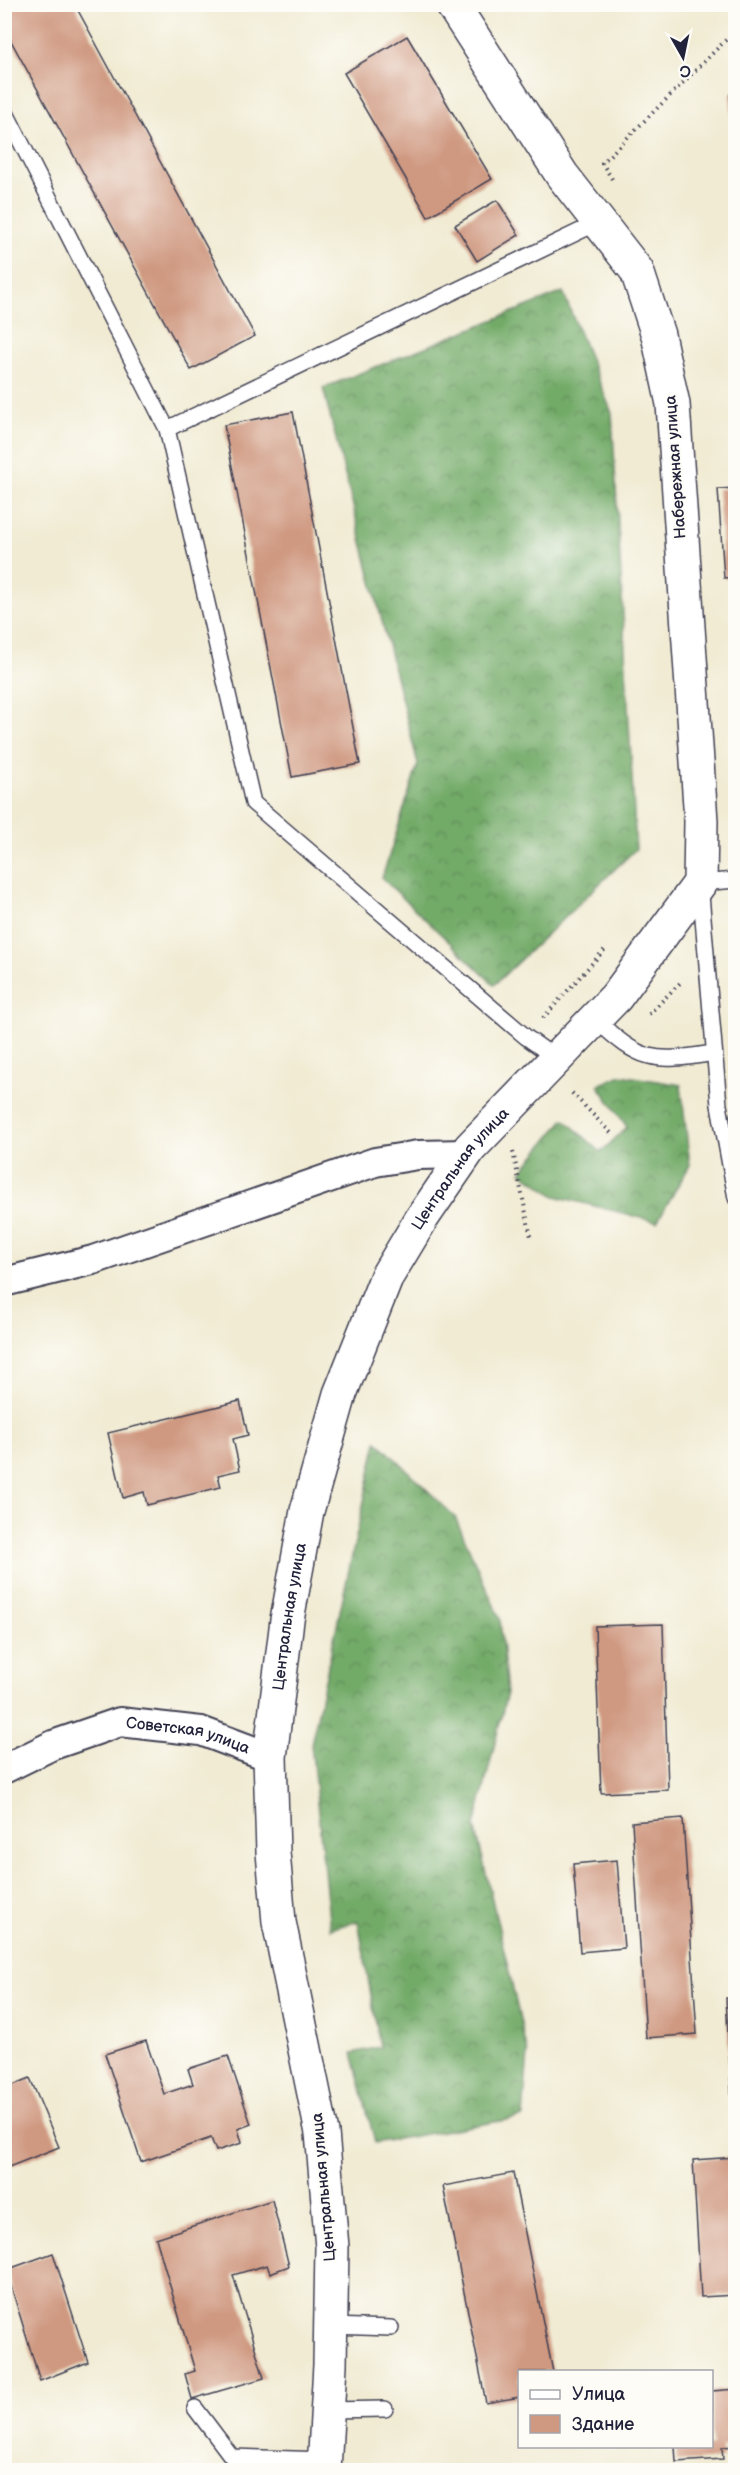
<svg xmlns="http://www.w3.org/2000/svg" width="740" height="2475" viewBox="0 0 740 2475" font-family="'Balsamiq Sans',sans-serif">
  <defs>
    <pattern id="forest-crowns" width="20" height="18" patternUnits="userSpaceOnUse" patternTransform="scale(1.5)"><rect width="20" height="18" fill="#72aa68"/><path d="M2 6a3 3 0 1 1 6 0M12 15a3 3 0 1 1 6 0" fill="none" stroke="#5d8a57"/></pattern>
  </defs>
  <rect width="100%" height="100%" fill="#fdfcf7"/>
  <filter id="ink" filterUnits="userSpaceOnUse"><feTurbulence type="fractalNoise" baseFrequency=".0167" numOctaves="2"/><feDisplacementMap in="SourceGraphic" scale="12" xChannelSelector="R" yChannelSelector="G"/><feConvolveMatrix kernelMatrix="1 2 1 2 8 2 1 2 1" color-interpolation-filters="sRGB"/></filter>
  <filter id="wash" filterUnits="userSpaceOnUse"><feTurbulence type="fractalNoise" baseFrequency=".008" numOctaves="4" result="noise"/><feDisplacementMap in="SourceGraphic" scale="24" xChannelSelector="R" yChannelSelector="G"/><feGaussianBlur stdDeviation="1.35" result="paint"/><feColorMatrix in="noise" values="0 0 0 0 0 0 0 0 0 0 0 0 0 0 0 0 0 1.4 0 .05"/><feComposite in="paint" operator="in"/></filter>
  <g filter="url(#wash)">
    <rect width="100%" height="100%" fill="#f1ebd3"/>
    <path fill="url(#forest-crowns)" stroke="#4a6652" stroke-width="1.5" d="M563 292 612 413 636 849 494 985 382 878 418 764 323 388Z
      M621 1075 681 1085 690 1165 657 1222 555 1196 521 1172 564 1119 601 1152 627 1127 598 1085Z
      M377 1441 455 1517 500 1619 507 1693 475 1826 528 2053 523 2117 375 2143 352 2053 380 2047 358 1921 330 1929 311 1744Z"/>
    <g id="blocks">
      <path fill="#cf9880" d="M4 5H75L255 336 191 370 4 28Z
        M407 36 492 179 428 217 344 73Z
        M730 94H736V143H734Z
        M497 200 519 235 477 261 455 225Z
        M293 412 360 764 292 777 224 425Z
        M736 488V577L724 578 718 489Z
        M240 1401 248 1435 233 1439 240 1470 218 1475 221 1487 147 1505 144 1492 123 1498 108 1433Z
        M663 1624 668 1790 601 1793 595 1626Z
        M683 1818 697 2034 646 2038 632 1822Z
        M617 1860 624 1948 580 1952 573 1864Z
        M726 1998H736V2109H732Z
        M146 2041 164 2094 193 2084 188 2069 228 2056 251 2124 238 2129 242 2143 216 2151 211 2138 141 2162 105 2054Z
        M30 2078 59 2147 4 2169V2089Z
        M736 2157V2295L701 2297 693 2160Z
        M513 2173 553 2372H520V2397L486 2403 443 2186Z
        M272 2200 289 2266 270 2273 267 2265 233 2275 264 2378 192 2399 185 2374 195 2371 156 2238Z
        M53 2253 88 2362 40 2381 6 2270Z
        M736 2389V2446L722 2447 723 2459 676 2462 675 2446H712V2391Z"/>
    </g>
  </g>
  <g filter="url(#ink)">
    <use href="#blocks" fill-opacity="0" stroke="#414052" stroke-width="1.5"/>
    <g fill="none" stroke-linecap="round" stroke-linejoin="round">
      <g stroke="#414052" stroke-width="18">
        <path id="service" d="M4 109 167 429 253 803 526 1037 557 1059
          M167 429 599 222
          M736 880 700 883 719 1105 736 1198
          M595 1019C641 1062 652 1063 714 1053
          M331 2326 391 2328
          M195 2408 232 2457 325 2460
          M328 2410 385 2409"/>
      </g>
      <g stroke="#414052" stroke-width="32">
        <g id="minor">
          <path d="M4 1282 93 1260 375 1162 418 1155 466 1154"/>
          <path id="s1" d="M4 1769 53 1745 120 1722 201 1731 270 1757"/>
        </g>
      </g>
      <g stroke="#414052" stroke-width="36">
        <g id="tertiary">
          <path id="s2" d="M324 2470 330 2365 332 2247 322 2133 279 1922 273 1852 270 1757 287 1620 307 1511 340 1394 387 1276 422 1218 470 1148 616 997 700 883 701 821 673 404 658 335 637 271 562 175 452 4"/>
        </g>
      </g>
      <path stroke="#414052" stroke-width="4" stroke-dasharray="1.5 4.5" stroke-linecap="butt" d="M612 179 602 163 736 30
        M649 1014 682 981
        M543 1018 606 948
        M572 1093 611 1133
        M513 1152 531 1237"/>
      <use href="#service" stroke="#fff" stroke-width="15"/>
      <use href="#minor" stroke="#fff" stroke-width="28"/>
      <use href="#tertiary" stroke="#fff" stroke-width="33"/>
    </g>
  </g>
  <g text-anchor="middle" dominant-baseline="central" stroke-width="4.5" stroke-linejoin="round" paint-order="stroke">
    <g font-size="16" fill="#22223b" stroke="#fdfcf7">
      <text transform="translate(676 467) rotate(-94)">Набережная улица</text>
      <text stroke="none"><textPath href="#s2" startOffset="1346">Центральная улица</textPath></text>
      <text stroke="none"><textPath href="#s2" startOffset="860">Центральная улица</textPath></text>
      <text stroke="none"><textPath href="#s1" startOffset="195">Советская улица</textPath></text>
      <text transform="translate(324 2187) rotate(-95)">Центральная улица</text>
    </g>
  </g>
  <rect width="740" height="2475" fill="none" stroke="#fdfcf7" stroke-width="24"/>
  <rect x="518" y="2370" width="195" height="78" fill="#fdfcf7" stroke="#a5a5ac" stroke-width="1.5"/>
  <rect x="530" y="2390" width="30" height="9" fill="#ffffff" stroke="#a5a5ac" stroke-width="1.5"/>
  <text x="572" y="2400" font-size="18" fill="#22223b">Улица</text>
  <rect x="530" y="2415" width="30" height="18" fill="#cf9880" stroke="#a5a5ac" stroke-width="1.5"/>
  <text x="572" y="2430" font-size="18" fill="#22223b">Здание</text>
  <g transform="translate(683 57) rotate(171)" stroke="#fdfcf7" stroke-width="4.5" paint-order="stroke">
  <path d="M0-4.5L10 22L0 15L-10 22Z" fill="#22223b"/>
  <text y="-9" font-size="16" font-weight="bold" text-anchor="middle" fill="#22223b">С</text>
  </g>
</svg>
